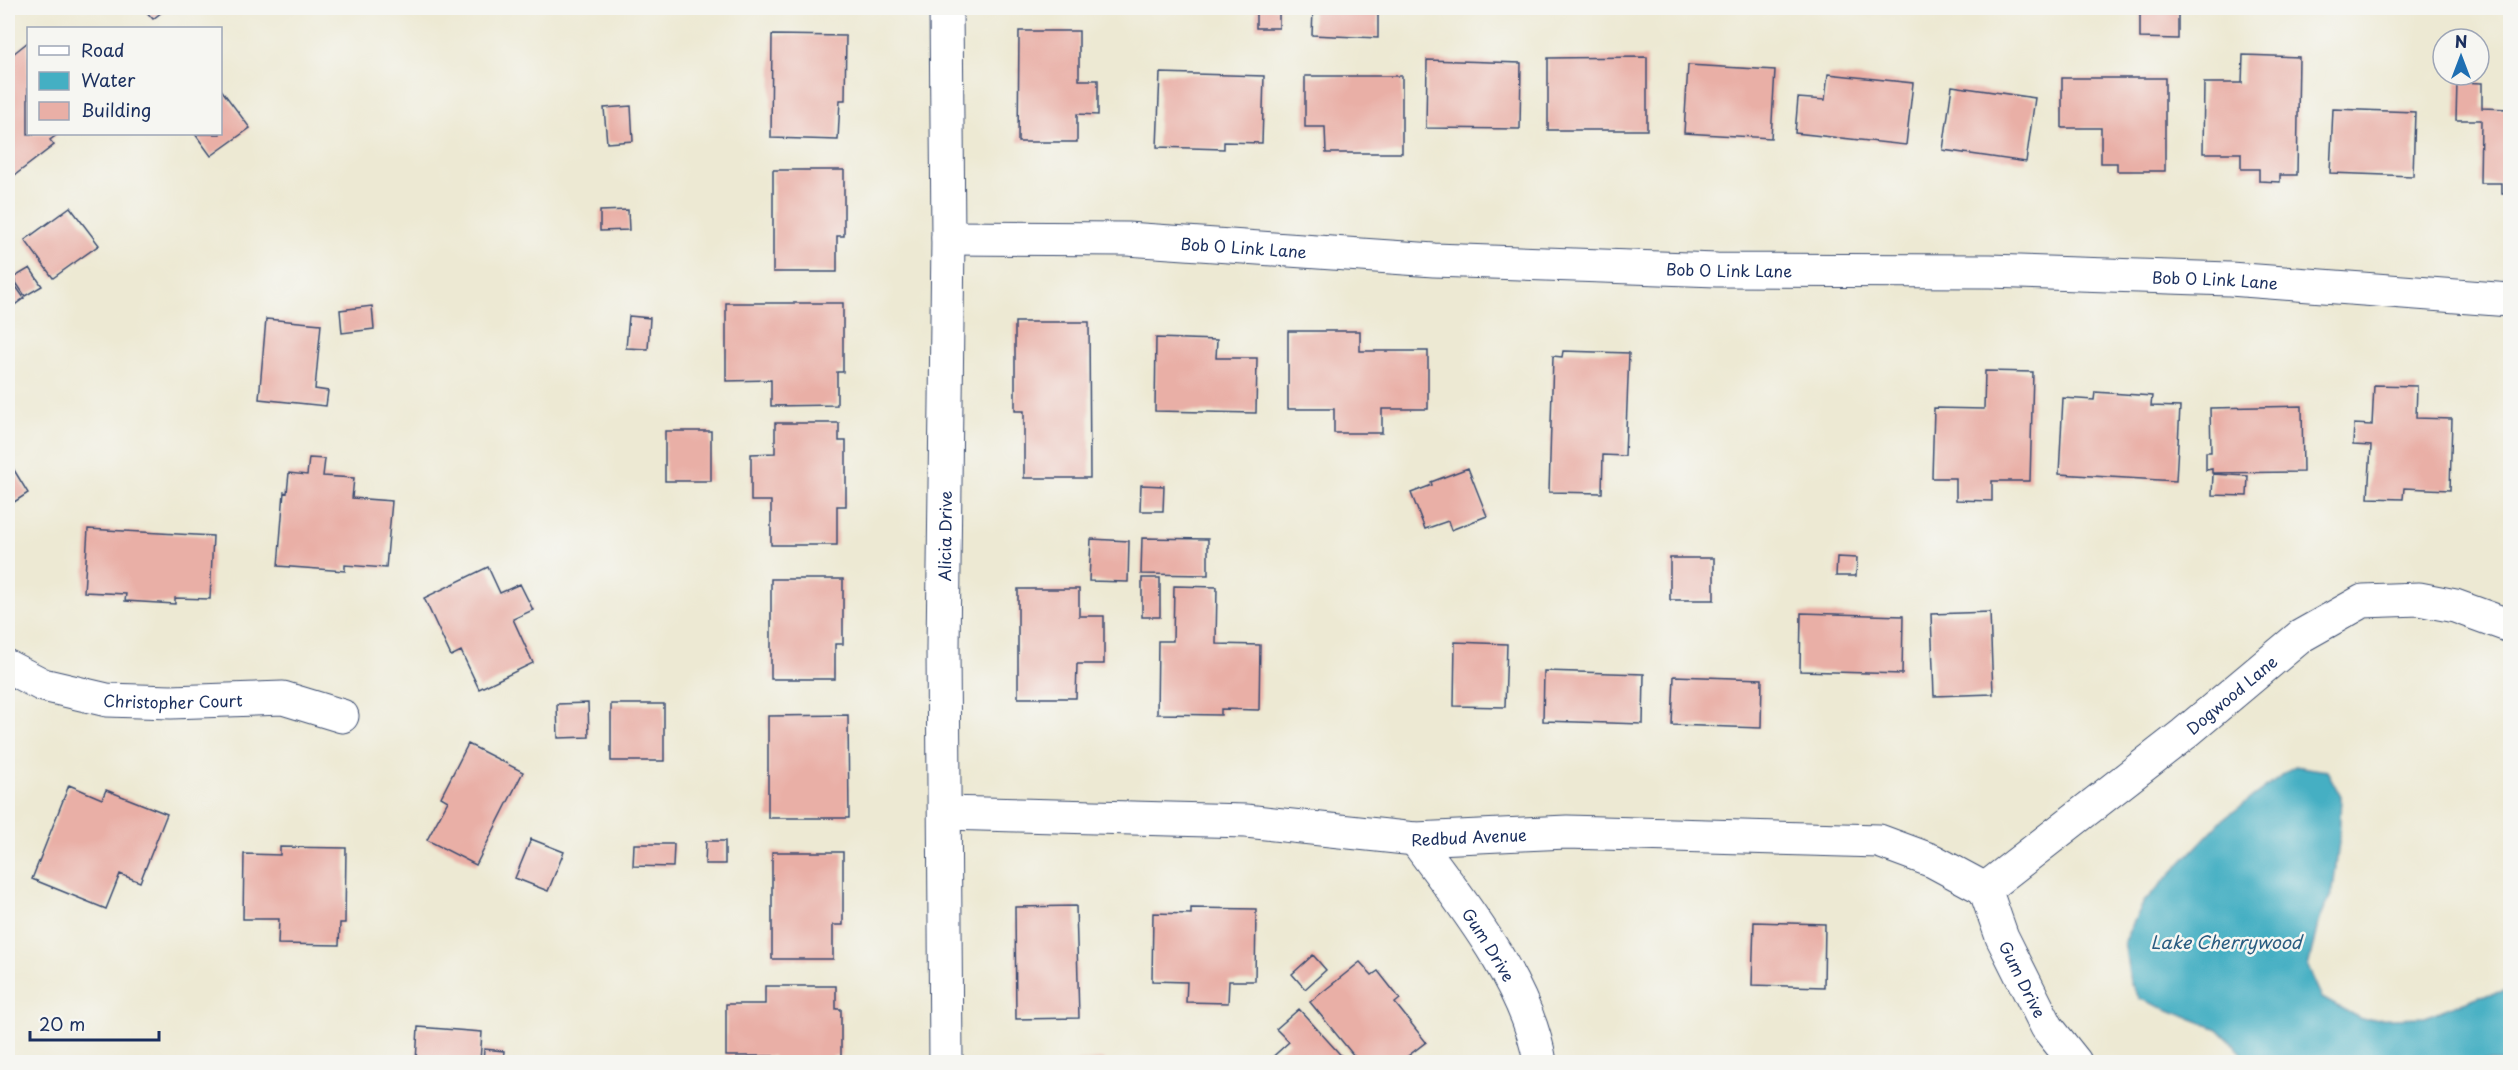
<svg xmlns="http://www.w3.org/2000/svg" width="2518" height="1070" viewBox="0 0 2518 1070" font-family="'Playpen Sans',sans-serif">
  <rect width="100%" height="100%" fill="#f6f6f2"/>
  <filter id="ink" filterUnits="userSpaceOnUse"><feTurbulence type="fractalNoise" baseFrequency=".0167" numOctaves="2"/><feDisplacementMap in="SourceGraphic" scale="12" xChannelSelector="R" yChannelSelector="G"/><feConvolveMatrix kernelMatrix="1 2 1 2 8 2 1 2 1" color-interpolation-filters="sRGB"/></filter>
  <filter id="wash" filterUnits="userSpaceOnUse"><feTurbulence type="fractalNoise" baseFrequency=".008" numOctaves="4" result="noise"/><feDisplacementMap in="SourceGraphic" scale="24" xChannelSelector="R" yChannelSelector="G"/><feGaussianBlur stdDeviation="1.35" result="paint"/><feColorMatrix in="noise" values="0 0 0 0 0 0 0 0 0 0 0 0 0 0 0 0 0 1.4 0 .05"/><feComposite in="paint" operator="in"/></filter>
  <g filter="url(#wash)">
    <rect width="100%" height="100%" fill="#ede9d3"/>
    <path fill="#44afc3" stroke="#306f90" stroke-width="1.5" d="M2295 766 2327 771 2341 797 2339 842 2333 890 2318 924 2308 967 2322 998 2361 1019 2424 1017 2480 996 2510 990V1062H2248L2241 1052 2218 1029 2140 999 2130 982 2124 941 2144 902 2221 821Z"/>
    <g id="blocks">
      <path fill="#e9afa6" d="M143 8H167L153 19Z
        M1256 8H1279V28H1256Z
        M1322 8H1378V38L1312 35 1313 10H1322Z
        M2140 8H2178V39L2140 38Z
        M1019 31H1079V80H1098V115L1077 114V142H1018Z
        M772 35 846 36 845 100H840L838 140 771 138Z
        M28 42V134H58L50 140 54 145 15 175 8 166V58Z
        M2243 55 2299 57 2297 175H2280V182L2259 181V169H2241V153H2203L2204 83H2242Z
        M1647 57V130H1548V58Z
        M1427 60 1521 63 1520 129 1426 128Z
        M1688 65 1775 70 1771 138 1684 133Z
        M1160 73 1264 76 1262 143 1224 142V149L1157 147Z
        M1828 74 1913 83 1906 145 1795 133 1798 98 1825 100Z
        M1305 76H1402V153H1326L1325 127H1305Z
        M2062 78H2165V171H2117V163H2101V128H2062Z
        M2457 82 2482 83V108L2510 109V193H2502V183H2480L2481 120H2456Z
        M1952 86 2035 98 2026 162 1943 150Z
        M220 88 250 128 211 156 195 134H220Z
        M631 106 633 141 607 143 604 108Z
        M2333 109 2415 112 2413 176 2330 173Z
        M773 170H844V236H837V272H773Z
        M70 207 99 245 53 278 25 240Z
        M628 210 629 230 600 231V211Z
        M30 268 42 286 25 296 13 278Z
        M8 275 24 298 9 309 8 307Z
        M726 303H843V372H837V405L771 406V380L726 381Z
        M372 306 374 329 342 333 340 310Z
        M629 316 650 318 648 349 626 348Z
        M266 319 321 324 315 389 328 391 326 406 259 399Z
        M1015 322H1089L1090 478H1024V411H1015Z
        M1288 331H1360V351H1428V409H1382V433H1334V409H1288Z
        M1156 338 1217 340 1216 358H1257L1256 413 1155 411Z
        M1563 351 1629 353 1625 456 1603 455 1602 493 1549 492 1553 356 1562 357Z
        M1985 371 2033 372 2030 481H1992V501L1956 500V478H1932L1934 408 1984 409Z
        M2374 385 2417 386 2416 418 2452 419 2450 490 2404 488 2403 499 2368 498 2371 446 2353 445 2354 424 2372 425Z
        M2095 392 2152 396 2151 406 2180 407 2176 481 2059 474 2063 398 2094 400Z
        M2302 406 2303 472 2212 473V469L2206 470V452H2211L2210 408Z
        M775 423H839V441H846V506H837V545H771V501H751V454L775 453Z
        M665 431H711V481H665Z
        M309 458 325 459 323 476 354 478 352 498 392 501 386 568 345 565V571L278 566 284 492 287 493 289 473 307 475Z
        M8 460 28 493 8 506Z
        M1468 468 1487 516 1451 530 1448 521 1425 529 1411 493 1432 485 1431 482Z
        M2213 474 2248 476 2247 496 2212 495Z
        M1141 485 1164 486 1163 511H1140Z
        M88 529 213 536 210 599 175 598V604L125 601 126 594 84 592Z
        M1142 538 1208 539V575L1141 574Z
        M1091 539 1129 541 1128 582 1089 581Z
        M1837 557 1857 558 1856 576H1836Z
        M1670 558H1714V600H1670Z
        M488 567 500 593 520 584 533 610 513 619 533 663 479 689 461 651 451 656 424 598Z
        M1142 578H1160V617H1142Z
        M771 579H843V644H835V679H771Z
        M1174 586 1217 587 1216 644 1260 645 1259 710 1221 709V715L1157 714 1158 641H1173Z
        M1018 589H1079V616H1104V664H1077L1076 698H1018Z
        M1990 612 1993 694 1934 696 1931 614Z
        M1801 613 1903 616 1902 674 1800 671Z
        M1455 642 1507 644 1505 707 1454 706Z
        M1544 671 1644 674 1643 724 1543 721Z
        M1674 676 1762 679 1761 728 1672 725Z
        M588 703 589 737 558 738 557 704Z
        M611 704H664V761H611Z
        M848 715 849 818H768V716Z
        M468 744 523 772 476 865 427 840 448 801 441 797Z
        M69 785 102 799 106 790 167 814 140 882 120 874 106 909 32 879Z
        M531 839 564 852 548 891 515 878Z
        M706 841H725V864H705Z
        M634 844H674L673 867 633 866Z
        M280 847 346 848 345 923H340L339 945 278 944 279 919H243L244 854 280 855Z
        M772 852H843V925H833V959H772Z
        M1076 906 1079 1018 1016 1019 1015 907Z
        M1191 908 1256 909 1255 981H1229L1228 1003 1186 1002 1187 982 1152 981 1153 913 1191 914Z
        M1754 922 1825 924 1824 987 1752 985Z
        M1313 955 1326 970 1305 989 1292 974Z
        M1360 962 1372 975 1378 971 1400 999 1395 1003 1426 1042 1400 1062H1359L1310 1002Z
        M765 986H836V1009H841V1056H833V1062H773V1056H726V1004H765Z
        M1299 1009 1347 1062H1267L1289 1042 1276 1029Z
        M418 1027 482 1032 480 1062H416Z
        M484 1049 504 1051 503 1062H483Z
        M1105 1059V1062H1076V1061Z"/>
    </g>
  </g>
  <g filter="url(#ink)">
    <use href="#blocks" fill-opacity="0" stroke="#3a4b70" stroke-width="1.5"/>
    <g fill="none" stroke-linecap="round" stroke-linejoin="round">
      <g stroke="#3a4b70" stroke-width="35">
        <g id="minor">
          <path id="s1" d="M948 238 1127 239 1434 260 1717 270 1990 271 2230 279 2510 300"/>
          <path id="s2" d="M8 667 43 685 107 700 171 702 283 698 342 716"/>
          <path id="s3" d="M945 813 1246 821 1415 839 1567 832 1879 841 1933 861 1985 889"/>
          <path id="s4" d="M1415 839C1462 903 1527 983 1540 1062"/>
          <path id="s5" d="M1985 889 2184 734 2301 636 2363 601 2419 599 2455 606 2510 626"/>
          <path id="s6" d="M1985 889 2002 937 2047 1027 2075 1062"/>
          <path id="s7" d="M946 1062 943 649 948 238 946 8"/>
        </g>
      </g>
      <use href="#minor" stroke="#fff" stroke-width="33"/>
    </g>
  </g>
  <g text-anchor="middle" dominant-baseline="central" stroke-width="5" stroke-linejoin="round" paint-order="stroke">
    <g font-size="16" fill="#1b2f5e" stroke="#f6f6f2">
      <text stroke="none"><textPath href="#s1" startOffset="296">Bob O Link Lane</textPath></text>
      <text stroke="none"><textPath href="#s1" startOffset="782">Bob O Link Lane</textPath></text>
      <text stroke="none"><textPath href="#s1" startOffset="1268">Bob O Link Lane</textPath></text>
      <text stroke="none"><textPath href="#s7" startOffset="526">Alicia Drive</textPath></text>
      <text stroke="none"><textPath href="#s5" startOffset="314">Dogwood Lane</textPath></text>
      <text stroke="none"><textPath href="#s2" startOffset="171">Christopher Court</textPath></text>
      <text stroke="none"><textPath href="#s3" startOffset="525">Redbud Avenue</textPath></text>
      <text stroke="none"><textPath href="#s4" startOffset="129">Gum Drive</textPath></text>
      <text stroke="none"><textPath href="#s6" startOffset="98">Gum Drive</textPath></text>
    </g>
    <g font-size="18" font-style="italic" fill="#295c81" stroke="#f6f6f2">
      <text x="2226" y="941">Lake Cherrywood</text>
    </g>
  </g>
  <rect width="2518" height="1070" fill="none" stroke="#f6f6f2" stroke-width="30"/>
  <rect x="27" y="27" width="195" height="108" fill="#f6f6f2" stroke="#9ea6b7" stroke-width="1.5"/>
  <rect x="39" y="46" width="30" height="9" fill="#ffffff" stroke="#9ea6b7" stroke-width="1.5"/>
  <text x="81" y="57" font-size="18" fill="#1b2f5e">Road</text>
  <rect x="39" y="72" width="30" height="18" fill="#44afc3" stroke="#9ea6b7" stroke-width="1.5"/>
  <text x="81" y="87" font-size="18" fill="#1b2f5e">Water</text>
  <rect x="39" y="102" width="30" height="18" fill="#e9afa6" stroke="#9ea6b7" stroke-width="1.5"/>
  <text x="81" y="117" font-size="18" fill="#1b2f5e">Building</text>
  <g transform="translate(2461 57)"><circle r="28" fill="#f6f6f2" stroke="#9ea6b7" stroke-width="1.5"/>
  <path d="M0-4.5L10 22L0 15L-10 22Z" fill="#1f6fb2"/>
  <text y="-9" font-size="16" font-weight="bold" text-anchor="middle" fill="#1b2f5e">N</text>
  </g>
  <path d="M30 1031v9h129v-9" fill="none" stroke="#1b2f5e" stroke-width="3"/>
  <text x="39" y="1031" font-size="18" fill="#1b2f5e" stroke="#f6f6f2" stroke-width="4.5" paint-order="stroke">20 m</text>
</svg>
